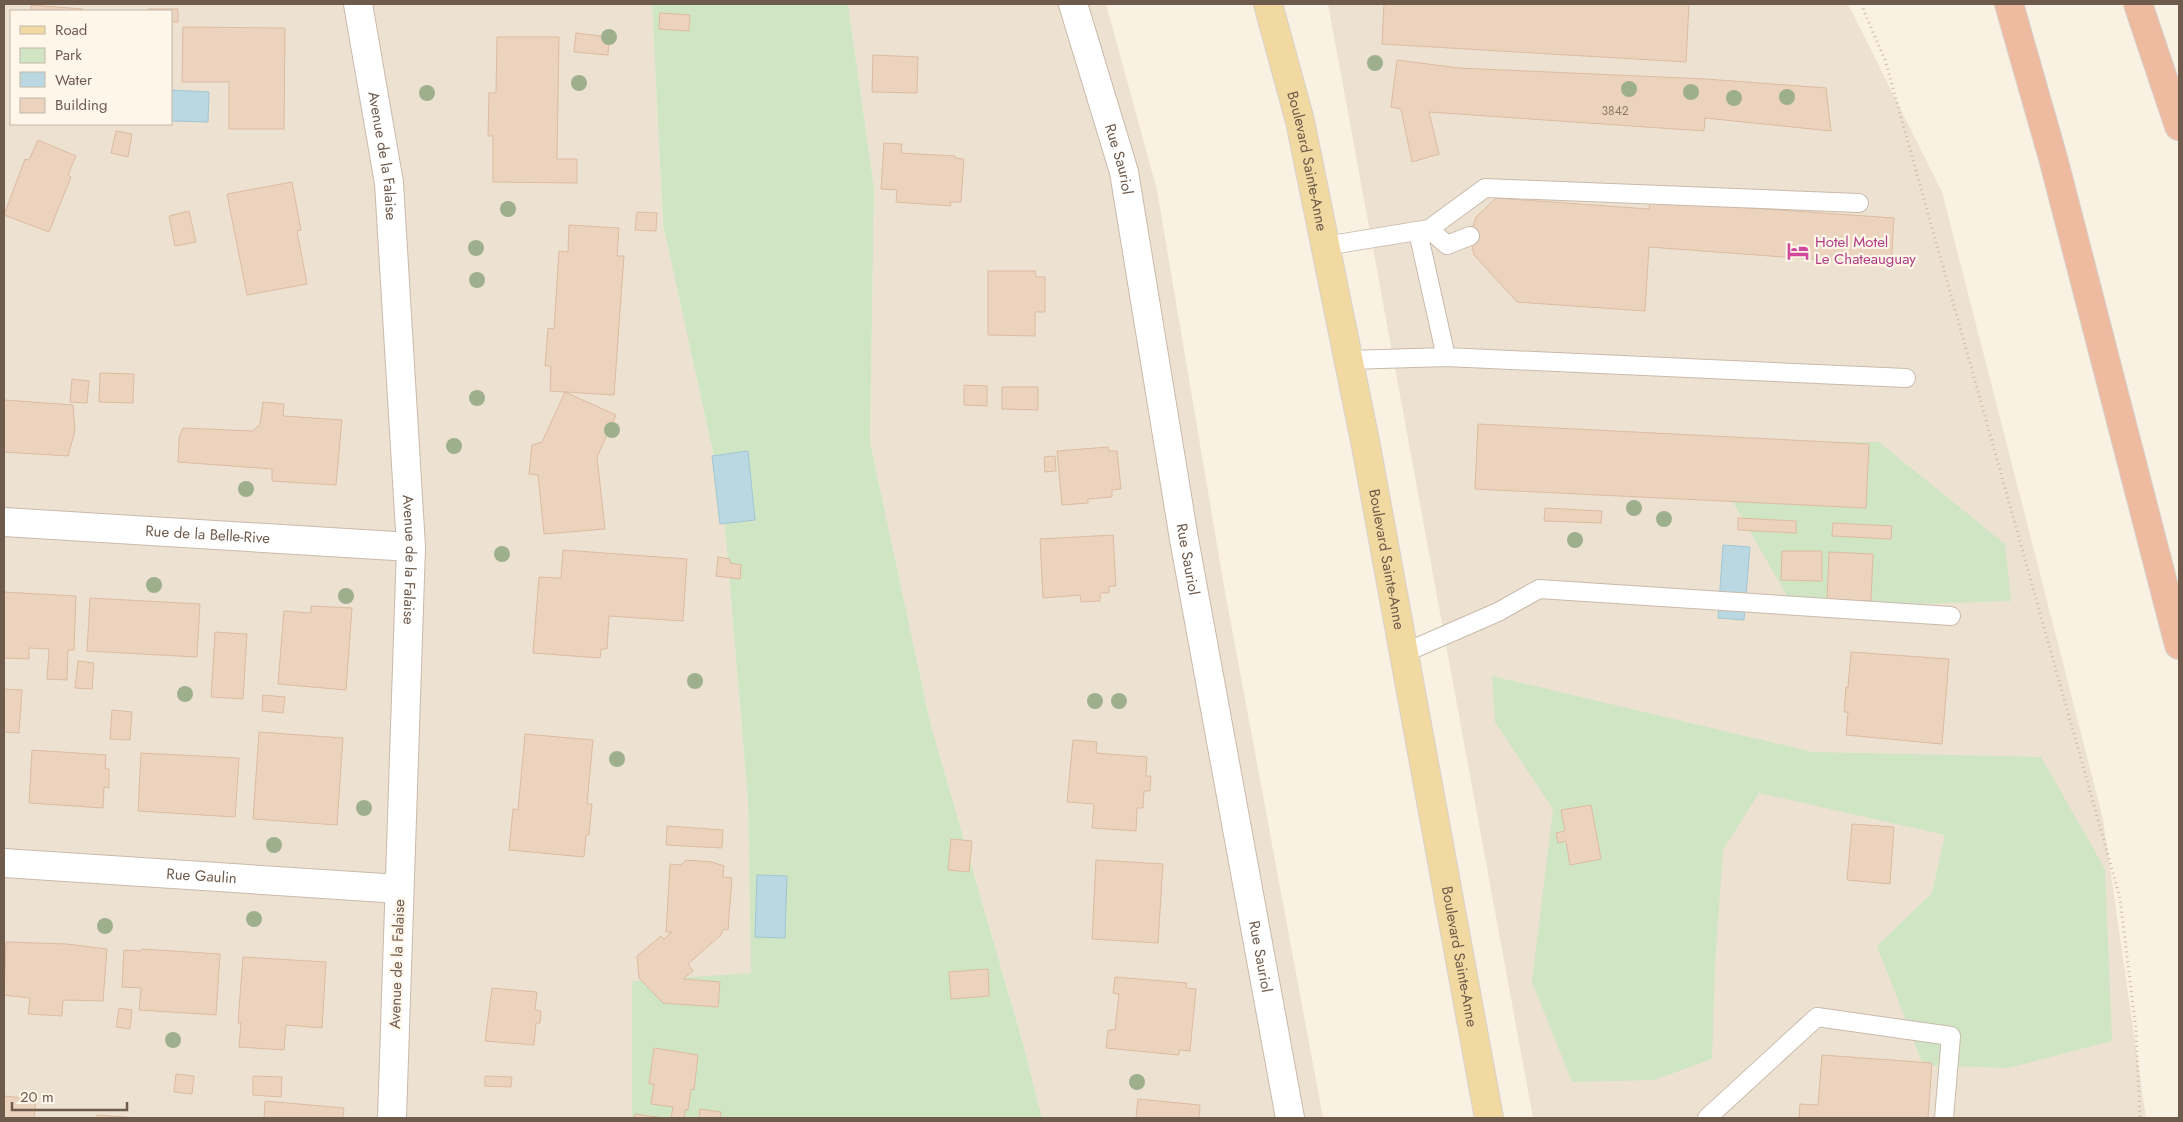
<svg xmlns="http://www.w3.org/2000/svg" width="2183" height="1122" viewBox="0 0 2183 1122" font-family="Jost,sans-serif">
  <rect width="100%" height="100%" fill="#f9f2e3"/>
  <path fill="#ede2d1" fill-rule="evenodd" d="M4 4H652L663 225 722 493 748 801 754 1118H4ZM11 11H171V124H11Z
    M848 4H1106L1157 190 1224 586 1323 1118H1042L1024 1047 930 722 870 442 874 188Z
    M1328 4H1848L1942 192 2103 819 2146 1118H1533Z"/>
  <path fill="#cfe5c4" d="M652 4H848L874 188 870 442 930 722 1024 1047 1042 1118H632V981L751 973 748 801 722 493 663 225Z
    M1698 441 1879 442 2005 544 2011 601 1794 608Z
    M1492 676 1813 752 2041 757 2105 869 2112 1041 2008 1068 1923 1065 1877 946 1932 893 1945 835 1759 793 1723 850 1715 965 1712 1059 1654 1080 1572 1082 1532 982 1553 809 1495 722Z"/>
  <path fill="#bad8e1" stroke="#a1c7d1" d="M171 90 209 92 208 122 171 121Z
    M748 451 755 520 720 524 712 456Z
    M1723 545 1750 547 1744 620 1718 618Z
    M757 875 787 876 785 938 755 937Z"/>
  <path fill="#ecd3be" stroke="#ddbba0" d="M1384 4H1689L1686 62 1382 44Z
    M31 5 83 9V11H31Z
    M148 9H178V22H171V11H148Z
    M660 13 690 15 689 31 659 29Z
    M183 27 285 28 284 129H229V82H182Z
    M576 33 609 37 608 55 574 52Z
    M497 37H559L557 159H577V183L493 182V136H488L489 93H496Z
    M873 55 918 57 917 93 872 92Z
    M1397 60 1459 68 1706 79 1826 88 1831 131 1705 118 1704 131 1429 112 1439 154 1412 162 1401 109 1391 107Z
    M116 131 132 134 128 157 111 153Z
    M38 140 76 156 68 175 71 177 49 232 4 215 25 159 29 160Z
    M884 143 902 144 901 153 955 156V158L964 159 961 202H950L951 206 896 202 897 190 881 189Z
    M292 182 301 230 297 231 307 284 247 295 227 194Z
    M1496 198 1649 209 1650 201 1894 218 1891 265 1649 247 1645 311 1517 302 1474 255 1470 236 1476 217Z
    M189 211 196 242 175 246 169 216Z
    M637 212 657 213 656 231 635 230Z
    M569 225 619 228 617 256H624L614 395 550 391 551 366H545L548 328 554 329 559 251 568 252Z
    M988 271H1035L1036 277H1045V312H1035V336L988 335Z
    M100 373 134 374 133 403 99 402Z
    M72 379 89 381 87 403 70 402Z
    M964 385 987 386V406L964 405Z
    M1002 387H1038V410L1002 409Z
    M565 392 616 415 597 457 605 529 544 534 538 475 529 474 532 445 542 442Z
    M4 400 73 405 75 431 68 456 4 452Z
    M263 402 284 404 283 416 342 420 336 485 272 481V469L178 462 179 438 183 428 253 431 260 424Z
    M1478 424 1869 444 1866 508 1475 489Z
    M1108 447 1109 451H1117L1121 489 1112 490V497L1088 499V503L1062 505 1057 451Z
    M1055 456 1056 471 1045 472 1044 457Z
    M1545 508 1602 511 1601 523 1544 521Z
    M1738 518 1796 521V533L1738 530Z
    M1833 523 1892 526 1891 539 1832 536Z
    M1113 535 1116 586H1109V593H1100V601L1081 602 1080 595 1043 598 1040 539Z
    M563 550 687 559 683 621 609 616 607 649H601L600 658 533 653 539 577 561 578Z
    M1782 551H1822V581L1781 580Z
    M1829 552 1873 554 1871 601 1827 600Z
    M718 557 730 559V563L741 565 740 579 716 576Z
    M4 592 76 596 74 650H68L67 680 47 679 49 649 29 648V659L4 658Z
    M90 598 200 604 197 657 87 651Z
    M311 606 352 608 346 690 278 684 284 611 311 613Z
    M215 632 247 634 243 699 211 697Z
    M1851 652 1949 659 1942 744 1846 735 1848 712H1844L1846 687H1848Z
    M78 661 94 663 92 689 75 688Z
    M4 689 22 690 19 733 4 732Z
    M263 695 285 697 283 713 262 711Z
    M112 710 132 712 130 740 110 739Z
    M259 732 343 738 337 825 253 819Z
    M525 734 593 740 587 804H592L589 835H586L584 857 509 850 513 809 518 810Z
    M1073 740 1097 742 1096 753 1147 757 1146 776H1151L1150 791H1144L1143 808H1137L1136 831 1092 828 1094 804 1067 802Z
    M32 750 106 755 105 769H109V788L104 787 103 808 29 803Z
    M141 753 239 758 235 817 138 811Z
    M1591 805 1601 859 1570 865 1566 841 1558 843 1556 833 1565 831 1561 810Z
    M1852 824 1894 827 1890 884 1847 880Z
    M667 826 723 830 722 848 666 845Z
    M951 839 972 841 969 872 948 870Z
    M686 860 712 862 724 866 723 877 732 878 728 930 723 929 721 935 688 964 693 971 683 979 720 982 718 1007 663 1003 639 978 637 956 661 936 664 939 672 932H666L670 864 681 865Z
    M1096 860 1163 864 1158 943 1092 939Z
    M6 942 67 944 107 949 103 1001 63 1000 62 1016 28 1014 30 998 4 995Z
    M142 949 220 954 216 1015 139 1010 141 988 122 987 124 950 141 951Z
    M243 957 326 962 322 1028 286 1025 284 1050 239 1047 241 1023H238Z
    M988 969 989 996 951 999 949 972Z
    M1115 977 1187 983 1186 988 1196 989 1190 1051 1179 1050V1055L1106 1048 1108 1030H1115L1119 994 1113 993Z
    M492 988 537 992 535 1010 541 1011 540 1023H536L534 1045 485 1041Z
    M119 1008 132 1010 130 1029 116 1027Z
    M654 1048 698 1055 694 1090 691 1089 688 1110H685L684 1118H671L673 1107 651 1104 654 1084H649Z
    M1822 1055 1932 1063 1928 1118H1799L1800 1104 1818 1105Z
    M176 1074 194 1076 192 1094 174 1092Z
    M253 1076 282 1077 281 1097 253 1095Z
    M485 1076 512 1077 511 1087 485 1086Z
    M4 1096 36 1099 34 1118H4Z
    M1138 1099 1200 1105 1199 1118H1136Z
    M265 1101 344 1108 343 1118H264Z
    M700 1109 721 1112 720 1118H699Z
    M635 1114 664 1118H634Z
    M97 1115 140 1118H97Z"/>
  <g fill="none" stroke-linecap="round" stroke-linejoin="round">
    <g stroke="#c9baab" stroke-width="20">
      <path id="lane" d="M1429 229 1447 245 1470 236
        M1418 232 1446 357
        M1325 246 1429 229 1485 188 1859 203
        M1349 360 1446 357 1906 378
        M1404 653 1498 612 1539 589 1951 616
        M1707 1118 1817 1017 1951 1036 1944 1118"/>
    </g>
    <g stroke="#c9baab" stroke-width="30">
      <g id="street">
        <path id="s1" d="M358 4 389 183 411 547 392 1118"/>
        <path id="s2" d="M1073 4 1124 172 1184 539 1290 1118"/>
        <path id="s3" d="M4 522 411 547"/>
        <path id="s4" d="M4 863 399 889"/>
      </g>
    </g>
    <g stroke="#d7d1cd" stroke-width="30">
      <g id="primary">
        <path id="s5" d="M1268 4 1300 121 1366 446 1489 1118"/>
      </g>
    </g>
    <g stroke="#d7d1cd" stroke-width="30">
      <path id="highway" d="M2009 4 2053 158 2179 645
        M2138 4 2179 126"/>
    </g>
    <path stroke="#d0b7a1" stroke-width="3" stroke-dasharray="1 4" stroke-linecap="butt" d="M1861 4 1885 60 2120 898 2136 1030 2140 1118"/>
    <use href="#lane" stroke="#fff" stroke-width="18"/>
    <use href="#street" stroke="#fff" stroke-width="28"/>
    <use href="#primary" stroke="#f2d9a2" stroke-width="28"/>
    <use href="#highway" stroke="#eebaa0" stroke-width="28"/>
  </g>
  <g fill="#9eaf8e">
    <circle cx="609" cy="37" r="8"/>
    <circle cx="1375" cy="63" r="8"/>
    <circle cx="579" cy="83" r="8"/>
    <circle cx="1629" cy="89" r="8"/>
    <circle cx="1691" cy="92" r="8"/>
    <circle cx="427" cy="93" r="8"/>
    <circle cx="1787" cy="97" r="8"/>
    <circle cx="1734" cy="98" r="8"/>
    <circle cx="508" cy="209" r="8"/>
    <circle cx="476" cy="248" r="8"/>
    <circle cx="477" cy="280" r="8"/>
    <circle cx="477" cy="398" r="8"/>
    <circle cx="612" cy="430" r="8"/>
    <circle cx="454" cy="446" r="8"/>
    <circle cx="246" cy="489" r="8"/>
    <circle cx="1634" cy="508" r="8"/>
    <circle cx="1664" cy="519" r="8"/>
    <circle cx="1575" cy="540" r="8"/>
    <circle cx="502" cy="554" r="8"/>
    <circle cx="154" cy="585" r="8"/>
    <circle cx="346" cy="596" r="8"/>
    <circle cx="695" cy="681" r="8"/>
    <circle cx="185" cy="694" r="8"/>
    <circle cx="1095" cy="701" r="8"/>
    <circle cx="1119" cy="701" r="8"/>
    <circle cx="617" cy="759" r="8"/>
    <circle cx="364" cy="808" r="8"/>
    <circle cx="274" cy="845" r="8"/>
    <circle cx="254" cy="919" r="8"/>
    <circle cx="105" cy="926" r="8"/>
    <circle cx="173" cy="1040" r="8"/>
    <circle cx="1137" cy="1082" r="8"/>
  </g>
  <defs>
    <g id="hotel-bare" transform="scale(1.725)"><path d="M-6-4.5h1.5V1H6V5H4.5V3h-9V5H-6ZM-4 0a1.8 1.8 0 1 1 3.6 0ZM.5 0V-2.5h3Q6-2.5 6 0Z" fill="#d1479c" stroke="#fdf6e9" stroke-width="2.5" paint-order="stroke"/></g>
  </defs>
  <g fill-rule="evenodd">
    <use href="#hotel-bare" x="1798" y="251"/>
  </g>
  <g text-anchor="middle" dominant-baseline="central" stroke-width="4.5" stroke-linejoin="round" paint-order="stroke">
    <g font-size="12" fill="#8e7968">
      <text x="1615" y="111">3842</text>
    </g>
    <g font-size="15" fill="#6f5b4c" stroke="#fdf6e9">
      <text stroke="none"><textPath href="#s1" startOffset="154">Avenue de la Falaise</textPath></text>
      <text stroke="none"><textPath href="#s2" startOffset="162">Rue Sauriol</textPath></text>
      <text stroke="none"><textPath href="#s5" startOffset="162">Boulevard Sainte-Anne</textPath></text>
      <text stroke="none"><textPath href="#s3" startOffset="204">Rue de la Belle-Rive</textPath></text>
      <text stroke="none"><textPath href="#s1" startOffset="559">Avenue de la Falaise</textPath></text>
      <text stroke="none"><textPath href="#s2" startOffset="568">Rue Sauriol</textPath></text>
      <text stroke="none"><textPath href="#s5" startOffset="568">Boulevard Sainte-Anne</textPath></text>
      <text stroke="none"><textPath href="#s4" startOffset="198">Rue Gaulin</textPath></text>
      <text stroke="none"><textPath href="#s2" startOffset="972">Rue Sauriol</textPath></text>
      <text stroke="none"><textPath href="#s5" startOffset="972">Boulevard Sainte-Anne</textPath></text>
      <text transform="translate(397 964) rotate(-88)">Avenue de la Falaise</text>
    </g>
    <g font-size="15" fill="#b23c85" stroke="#fdf6e9" text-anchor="start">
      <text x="1815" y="242">Hotel Motel<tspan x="1815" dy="17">Le Chateauguay</tspan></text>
    </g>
  </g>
  <rect width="2183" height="1122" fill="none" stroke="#6f5b4c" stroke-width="10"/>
  <rect x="10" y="10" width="162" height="115" fill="#fdf6e9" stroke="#c4b8aa"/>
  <rect x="20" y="26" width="25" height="8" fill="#f2d9a2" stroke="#c4b8aa"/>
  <text x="55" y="35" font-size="15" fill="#6f5b4c">Road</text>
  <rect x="20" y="48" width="25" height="15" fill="#cfe5c4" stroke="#c4b8aa"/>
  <text x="55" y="60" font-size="15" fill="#6f5b4c">Park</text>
  <rect x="20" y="72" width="25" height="15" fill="#bad8e1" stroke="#c4b8aa"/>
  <text x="55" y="85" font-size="15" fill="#6f5b4c">Water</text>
  <rect x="20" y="98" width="25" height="15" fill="#ecd3be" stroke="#c4b8aa"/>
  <text x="55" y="110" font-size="15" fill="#6f5b4c">Building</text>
  <path d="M12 1102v8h115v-8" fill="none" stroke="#6f5b4c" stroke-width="2.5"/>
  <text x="20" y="1102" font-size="15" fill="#6f5b4c" stroke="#fdf6e9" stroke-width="4" paint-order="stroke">20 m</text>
</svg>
